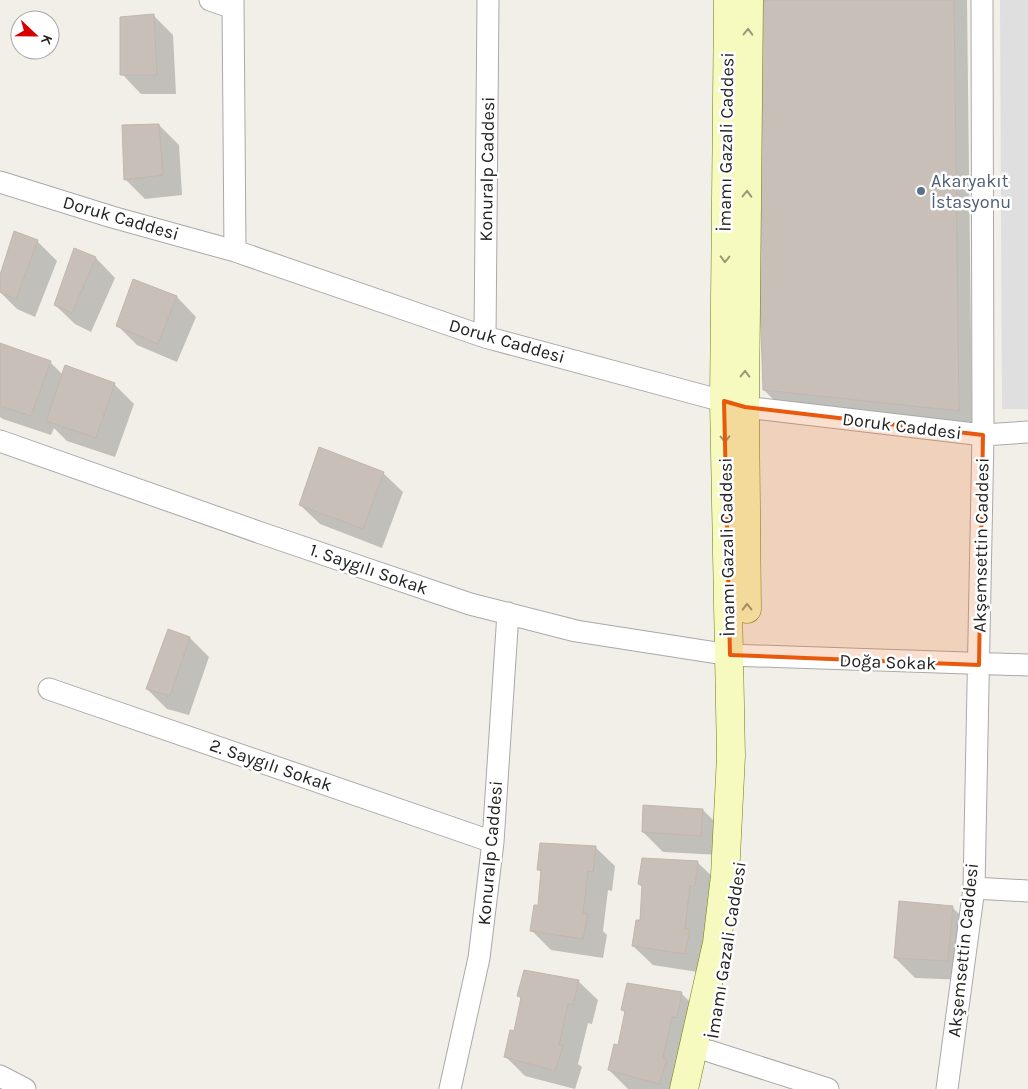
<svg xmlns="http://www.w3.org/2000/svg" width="1028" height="1089" viewBox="0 0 1028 1089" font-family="Karla,sans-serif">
  <rect width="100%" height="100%" fill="#f2efe9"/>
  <path fill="#e0dfdf" d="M1000 0H1028V409H1002Z"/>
  <path fill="#0003" d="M752 0H967L972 424 778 404 764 390Z
    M154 16 173 35 176 94H141L122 74Z
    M159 125 179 145 182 195 145 199 125 179Z
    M37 241 57 261 35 317 17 309 0 292V280Z
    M96 258 115 278 91 332 75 324 55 305Z
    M134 281 177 297 196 317 177 362 137 345 118 326Z
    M0 348 50 362 63 375 114 384 134 404 115 457 67 441 54 428 51 435 3 419 0 417Z
    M383 473 403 492 382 548 320 524 300 505Z
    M190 638 209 657 189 715 167 709 147 689Z
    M703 810 723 830 720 855 663 852 643 832Z
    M595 847 615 866 612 891 608 890 603 931 607 935 603 958 551 950 532 931 539 906 542 873 538 869Z
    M697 862 717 881 704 973 653 965 633 946 641 921 643 888 639 884Z
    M952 907 972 927 967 980 915 978 895 958Z
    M578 981 598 1000 592 1024 588 1023 578 1064 582 1067 575 1089 525 1076 505 1056 515 1033 522 999 518 996Z
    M681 993 701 1013 683 1089H628L609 1070 619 1046 625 1013 622 1009Z"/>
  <path fill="#c7bfb8" stroke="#c4b6ab" d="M750 0H954L959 411 763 390Z
    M154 14 157 75H120V17Z
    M159 124 163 175 124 180 122 125Z
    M14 231 38 240 16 299 0 292V275Z
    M74 248 96 257 72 313 54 305Z
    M133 279 177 296 158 344 116 326Z
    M0 343 51 361 31 416 0 406Z
    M65 365 115 383 96 438 46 421Z
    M319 447 384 472 363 529 299 505Z
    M168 629 190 637 170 696 146 689Z
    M643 805 703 809 701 836 642 832Z
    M540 843 596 846 593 872 588 871 583 913 588 914 583 939 530 931 534 905H538L541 870H537Z
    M642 858 698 861 695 886H690L685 928 690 929 685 954 632 946 636 920H640L642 885 638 884Z
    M899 901 953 906 948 961 894 958Z
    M524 970 579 980 573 1005 568 1004 559 1045 563 1046 555 1071 504 1057 510 1030 514 1031 521 997 517 996Z
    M627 983 682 992 677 1018 672 1017 663 1058 667 1060 659 1084 608 1070 614 1044 618 1045 625 1011 621 1010Z"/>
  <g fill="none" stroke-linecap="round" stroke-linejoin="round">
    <g stroke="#a9a9a9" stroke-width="23">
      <path id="minor" d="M210 0 233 8
        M233 0 235 251
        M0 182 112 217 235 251 485 337 745 407 983 435 1028 432
        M485 337 488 0
        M0 441 261 533 470 604 576 631 730 655 1028 665
        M49 689 493 842
        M974 888 1028 891
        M709 1051 828 1089
        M0 1076 25 1089
        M450 1089 479 958 493 842 508 613
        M947 1089 974 888 983 435 982 0"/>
    </g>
    <g stroke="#707d05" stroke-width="29">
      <path id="secondary" d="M747 609 745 407 749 0
        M684 1089 717 943 725 876 731 756 724 401 728 0"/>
    </g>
    <use href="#minor" stroke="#fff" stroke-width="21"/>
    <use href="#secondary" stroke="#f7fabf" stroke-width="28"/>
  </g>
  <defs><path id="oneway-chevron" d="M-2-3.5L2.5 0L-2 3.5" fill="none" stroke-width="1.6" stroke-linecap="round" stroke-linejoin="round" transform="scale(1.25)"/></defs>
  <g stroke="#979978">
    <use href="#oneway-chevron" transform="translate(748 32) rotate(-89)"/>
    <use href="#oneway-chevron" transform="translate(747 194) rotate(-89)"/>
    <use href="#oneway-chevron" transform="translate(725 259) rotate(91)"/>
    <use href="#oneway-chevron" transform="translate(745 374) rotate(-89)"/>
    <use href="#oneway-chevron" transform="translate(725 439) rotate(89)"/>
    <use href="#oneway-chevron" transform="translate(747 607) rotate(-91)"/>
  </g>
  <path fill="#e8590c" fill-opacity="0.2" stroke="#e8590c" stroke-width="4" stroke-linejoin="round" d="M724 401 745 407 983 435 979 665 730 655Z"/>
  <circle fill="#5c6f8a" stroke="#fff" stroke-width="2" cx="921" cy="191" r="5"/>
  <g text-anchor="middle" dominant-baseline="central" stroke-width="5" stroke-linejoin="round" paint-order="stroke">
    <g font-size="18" fill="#222" stroke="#fff">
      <text transform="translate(726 142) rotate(-89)">İmamı Gazali Caddesi</text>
      <text transform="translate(487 169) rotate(-89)">Konuralp Caddesi</text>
      <text transform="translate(121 218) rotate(16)">Doruk Caddesi</text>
      <text transform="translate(507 341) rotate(16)">Doruk Caddesi</text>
      <text transform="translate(902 426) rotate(7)">Doruk Caddesi</text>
      <text transform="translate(981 545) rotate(-89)">Akşemsettin Caddesi</text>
      <text transform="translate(727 547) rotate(-91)">İmamı Gazali Caddesi</text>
      <text transform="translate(369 569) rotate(19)">1. Saygılı Sokak</text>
      <text transform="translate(888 662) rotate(2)">Doğa Sokak</text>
      <text transform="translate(271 765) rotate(19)">2. Saygılı Sokak</text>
      <text transform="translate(490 853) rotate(-85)">Konuralp Caddesi</text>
      <text transform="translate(726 950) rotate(-81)">İmamı Gazali Caddesi</text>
      <text transform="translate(963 950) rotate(-84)">Akşemsettin Caddesi</text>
    </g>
    <g font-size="18" fill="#4e5e75" stroke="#fff" text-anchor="start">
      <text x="931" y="181">Akaryakıt<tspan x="931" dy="21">İstasyonu</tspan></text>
    </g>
  </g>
  <g transform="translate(35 35) rotate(112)"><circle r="24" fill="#ffffff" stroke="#a7a7a7"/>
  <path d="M0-4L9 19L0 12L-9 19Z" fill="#d40000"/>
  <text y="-8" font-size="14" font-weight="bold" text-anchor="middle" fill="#222222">K</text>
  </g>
</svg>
